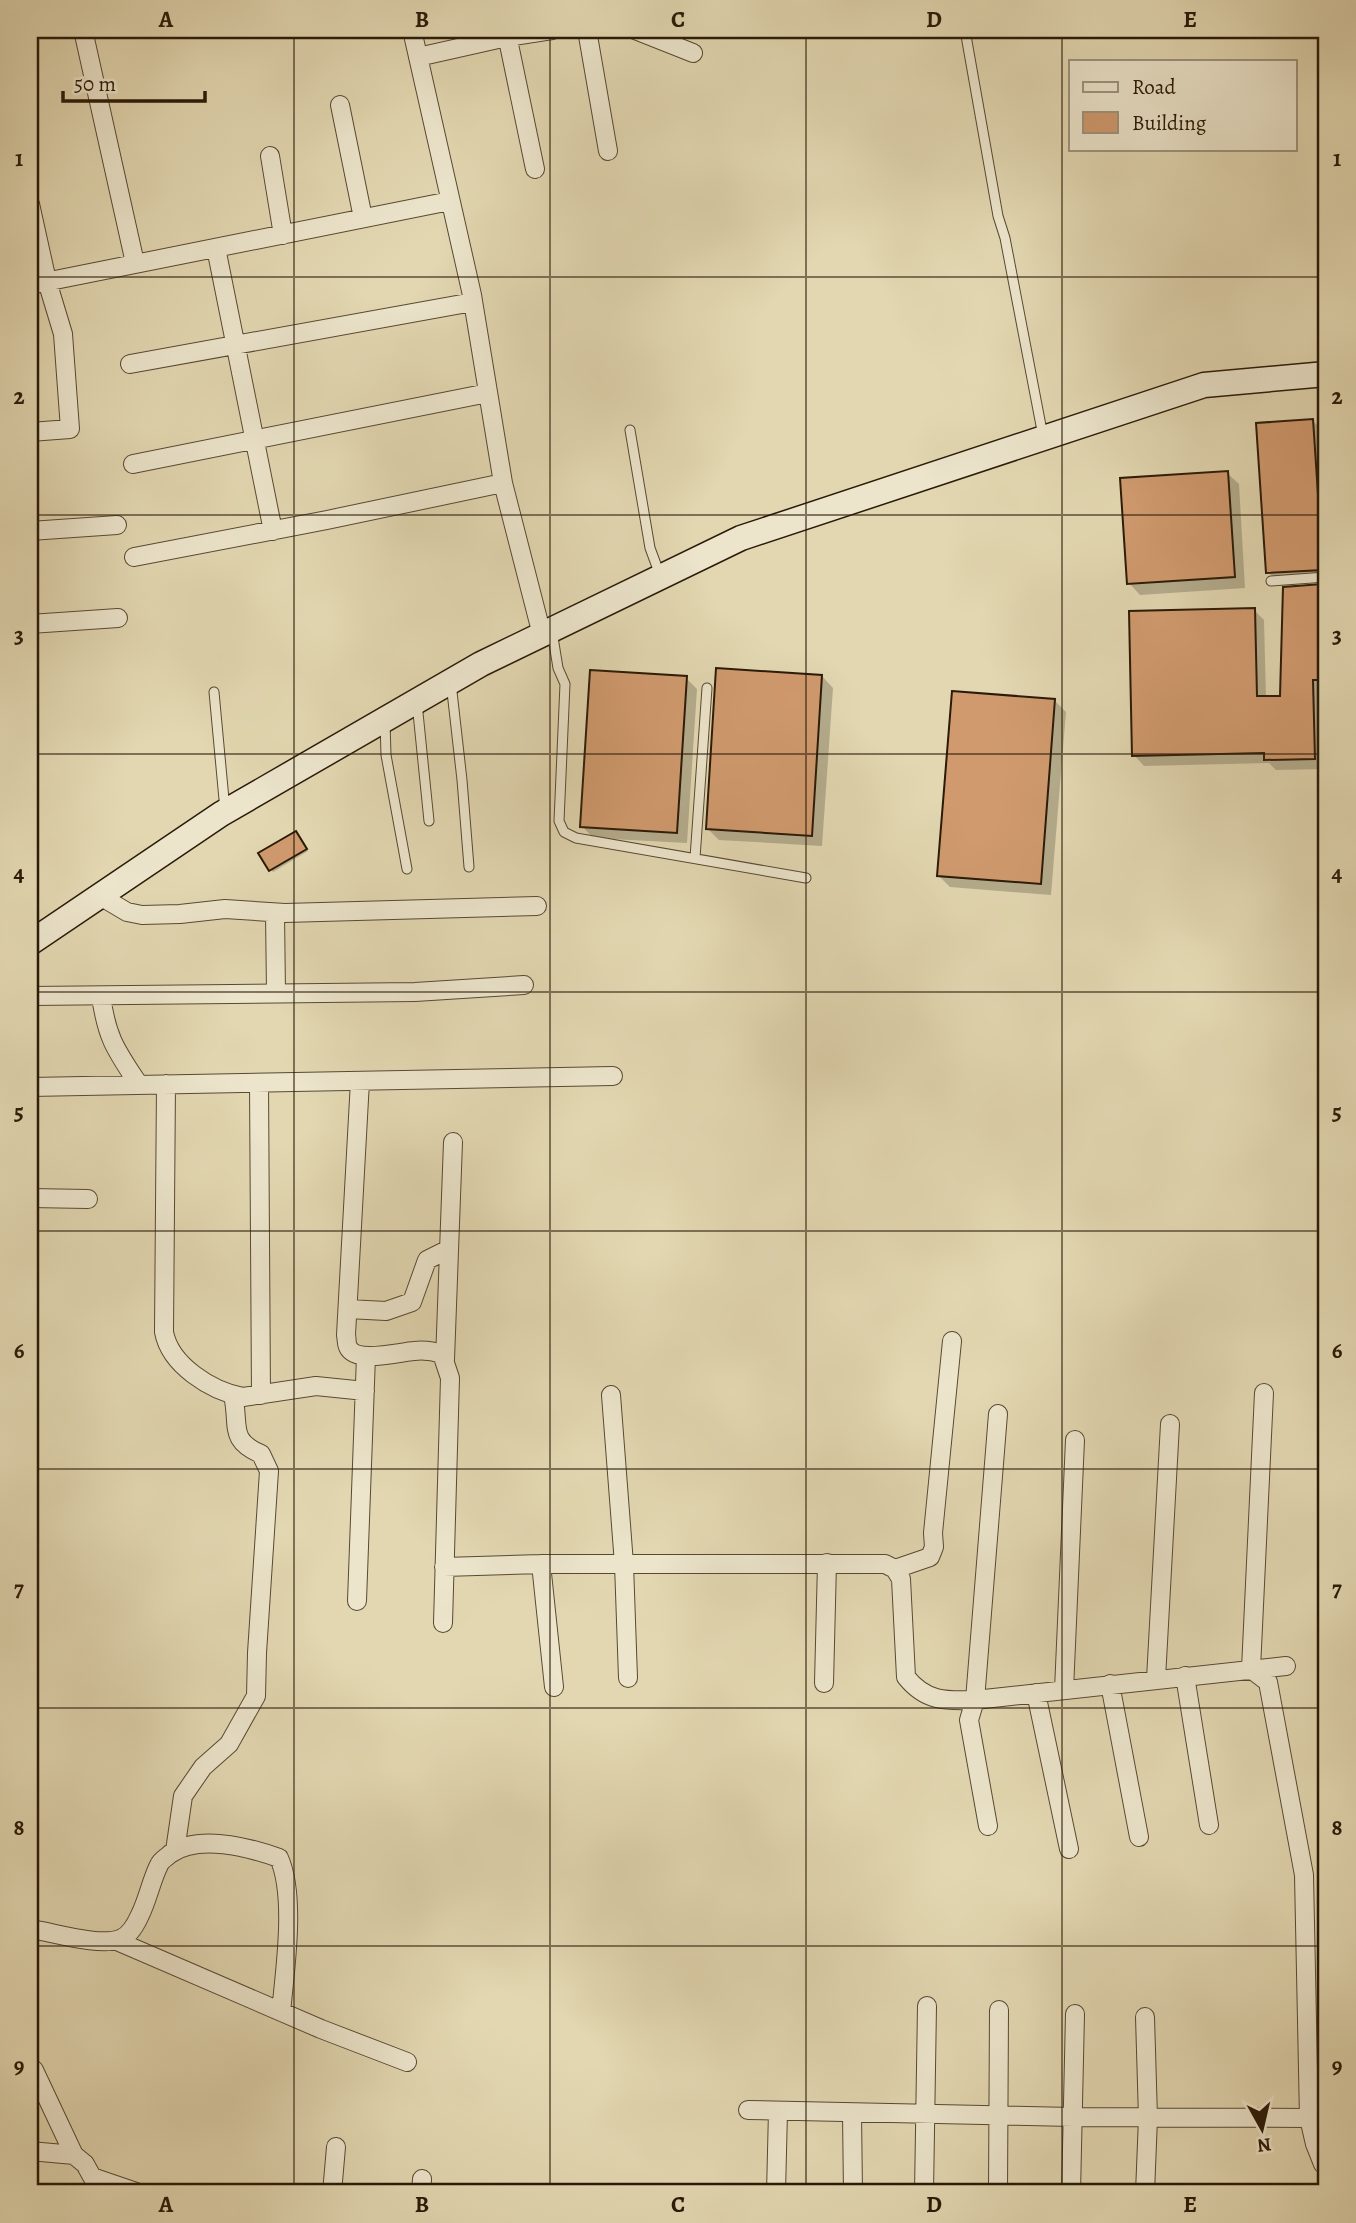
<svg xmlns="http://www.w3.org/2000/svg" width="1356" height="2223" viewBox="0 0 1356 2223" font-family="Alegreya,serif">
  <rect width="100%" height="100%" fill="#e2d7b1"/>
  <filter id="stains"><feTurbulence type="fractalNoise" baseFrequency=".00286" numOctaves="4"/><feColorMatrix values="0 0 0 0 .2 0 0 0 0 .09 0 0 0 0 .02 0 0 0 .5 -.17"/></filter>
  <radialGradient id="worn" r=".72"><stop offset=".6" stop-color="#630" stop-opacity="0"/><stop offset="1" stop-color="#630" stop-opacity=".3"/></radialGradient>
  <path fill="#0003" d="M1313 421 1324 432 1326 471V581L1279 583 1268 572Z
    M1227 473 1239 484 1245 588 1140 595 1129 583Z
    M1322 586 1326 591V689H1323L1325 769 1276 770 1269 763 1144 766 1134 755 1254 610 1264 620 1266 698H1282Z
    M822 676 833 688 822 846 719 840 708 829Z
    M686 678 697 689 687 843 593 838 582 826Z
    M1055 701 1066 712 1051 895 950 887 939 876Z
    M298 835 308 851 273 872 261 854Z"/>
  <path fill="#d09a6e" stroke="#2a1a08" stroke-width="2" d="M1313 419 1323 570 1266 573 1256 423Z
    M1228 471 1235 577 1127 584 1120 478Z
    M1322 584 1320 680H1313L1315 759 1264 760V753L1132 756 1129 611 1255 608 1257 696H1280L1283 587Z
    M716 668 822 675 812 836 706 829Z
    M590 670 687 676 677 833 580 827Z
    M952 691 1055 699 1041 884 937 876Z
    M296 831 307 849 269 871 258 853Z"/>
  <g fill="none" stroke-linecap="round" stroke-linejoin="round">
    <g stroke="#584932" stroke-width="11">
      <path id="service" d="M965 30 998 216 1005 238 1043 436
        M630 430 650 548 660 575
        M1271 581 1326 577
        M552 631 558 668 565 684 559 821 564 832 576 838 806 878
        M451 683 462 780 469 867
        M214 692 225 810
        M417 703 429 821
        M385 722 386 755 407 869
        M695 858 707 688"/>
    </g>
    <g stroke="#584932" stroke-width="20">
      <path id="minor" d="M83 30 135 263
        M412 30 472 295 503 483 542 635
        M506 30 535 169
        M587 30 608 151
        M635 30 693 53
        M418 57 507 37 552 30
        M340 105 363 218
        M270 156 283 235
        M30 204 47 281 63 334 70 429 30 432
        M216 248 273 531
        M30 285 450 201
        M130 364 473 302
        M133 464 488 393
        M30 531 117 525
        M134 557 327 520 503 483
        M30 624 118 618
        M100 896 127 912 142 915 180 914 225 909 285 913 537 906
        M275 913 276 993
        M30 996 415 992 524 985
        M101 996C107 1039 116 1050 139 1085
        M360 1081 346 1335C347 1339 346 1343 348 1347 356 1364 399 1352 414 1351 423 1350 433 1351 442 1354L450 1378 443 1623
        M259 1083 261 1395
        M166 1084 164 1332C170 1365 211 1391 243 1397L316 1386 365 1391
        M30 1087 613 1076
        M30 1198 88 1199
        M348 1309 386 1311 412 1302 427 1260 449 1249
        M445 1360 453 1142
        M1264 1393 1251 1669 1268 1682 1304 1875 1309 2118 1315 2144 1323 2164 1326 2166
        M611 1395 624 1564 628 1678
        M541 1564 554 1687
        M444 1567 541 1564H885L895 1569 901 1579 906 1677C926 1702 946 1701 975 1700L1286 1666
        M895 1569 930 1557 934 1547 933 1533 952 1341
        M357 1601 366 1356
        M1185 1676 1209 1825
        M1156 1679 1170 1424
        M824 1683 827 1563
        M1110 1684 1139 1837
        M1064 1690 1075 1440
        M1036 1693 1069 1849
        M988 1826 969 1720 975 1700 998 1414
        M175 1851 183 1796 203 1767 229 1744 256 1696 257 1653 269 1471 261 1454C228 1440 240 1426 233 1395
        M30 1929C53 1932 99 1947 120 1939 129 1936 136 1924 140 1915 148 1899 151 1881 159 1865 161 1860 166 1858 170 1854 198 1834 248 1847 279 1858 296 1896 285 1970 281 2012
        M117 1941 321 2029 407 2062
        M1145 2017 1148 2118 1145 2193
        M30 2067 34 2070 74 2155 85 2164 101 2193
        M748 2110 1073 2117 1309 2118
        M852 2113 853 2193
        M30 2151 74 2155
        M95 2178 139 2193
        M332 2193 336 2147
        M421 2193 422 2179
        M776 2193 778 2111
        M924 2193 927 2006
        M998 2193 999 2010
        M1071 2193 1075 2014"/>
    </g>
    <g stroke="#2a1a08" stroke-width="27">
      <path id="secondary" d="M30 943 221 814 481 664 741 538 1204 385 1326 374"/>
    </g>
    <use href="#service" stroke="#ece5cc" stroke-width="9"/>
    <use href="#minor" stroke="#ece5cc" stroke-width="18"/>
    <use href="#secondary" stroke="#ece5cc" stroke-width="24"/>
  </g>
  <path fill="none" stroke="#2a1a08" stroke-width="2" stroke-opacity="0.55" d="M294 30V2193M550 30V2193M806 30V2193M1062 30V2193M30 277H1326M30 515H1326M30 754H1326M30 992H1326M30 1231H1326M30 1469H1326M30 1708H1326M30 1946H1326"/>
  <rect width="1356" height="2223" fill="none" stroke="#e2d7b1" stroke-width="77"/>
  <rect x="1069" y="60" width="228" height="91" fill="#ece5cc" stroke="#9e947e" stroke-width="2"/>
  <rect x="1083" y="82" width="35" height="10" fill="#ece5cc" stroke="#9e947e" stroke-width="2"/>
  <text x="1132" y="94" font-size="21" fill="#2a1a08">Road</text>
  <rect x="1083" y="112" width="35" height="21" fill="#d09a6e" stroke="#9e947e" stroke-width="2"/>
  <text x="1132" y="130" font-size="21" fill="#2a1a08">Building</text>
  <g transform="translate(1262 2129) rotate(172)" stroke="#ece5cc" stroke-width="5" paint-order="stroke">
  <path d="M0-5L12 26L0 18L-12 26Z" fill="#2a1a08"/>
  <text y="-10" font-size="19" font-weight="bold" text-anchor="middle" fill="#2a1a08">N</text>
  </g>
  <path d="M63 91v10h142v-10" fill="none" stroke="#2a1a08" stroke-width="3.5"/>
  <text x="74" y="91" font-size="21" fill="#2a1a08" stroke="#ece5cc" stroke-width="5" paint-order="stroke">50 m</text>
  <rect x="38" y="38" width="1280" height="2146" fill="none" stroke="#2a1a08" stroke-width="2.5"/>
  <g font-size="23" text-anchor="middle" font-weight="bold" fill="#2a1a08">
    <text x="166" y="27">A</text>
    <text x="422" y="27">B</text>
    <text x="678" y="27">C</text>
    <text x="934" y="27">D</text>
    <text x="1190" y="27">E</text>
    <text x="19" y="166">1</text>
    <text x="1337" y="166">1</text>
    <text x="19" y="404">2</text>
    <text x="1337" y="404">2</text>
    <text x="19" y="643">3</text>
    <text x="1337" y="643">3</text>
    <text x="19" y="881">4</text>
    <text x="1337" y="881">4</text>
    <text x="19" y="1119">5</text>
    <text x="1337" y="1119">5</text>
    <text x="19" y="1358">6</text>
    <text x="1337" y="1358">6</text>
    <text x="19" y="1596">7</text>
    <text x="1337" y="1596">7</text>
    <text x="19" y="1835">8</text>
    <text x="1337" y="1835">8</text>
    <text x="19" y="2073">9</text>
    <text x="1337" y="2073">9</text>
    <text x="166" y="2212">A</text>
    <text x="422" y="2212">B</text>
    <text x="678" y="2212">C</text>
    <text x="934" y="2212">D</text>
    <text x="1190" y="2212">E</text>
  </g>
  <rect width="100%" height="100%" filter="url(#stains)"/>
  <rect width="100%" height="100%" fill="url(#worn)"/>
</svg>
